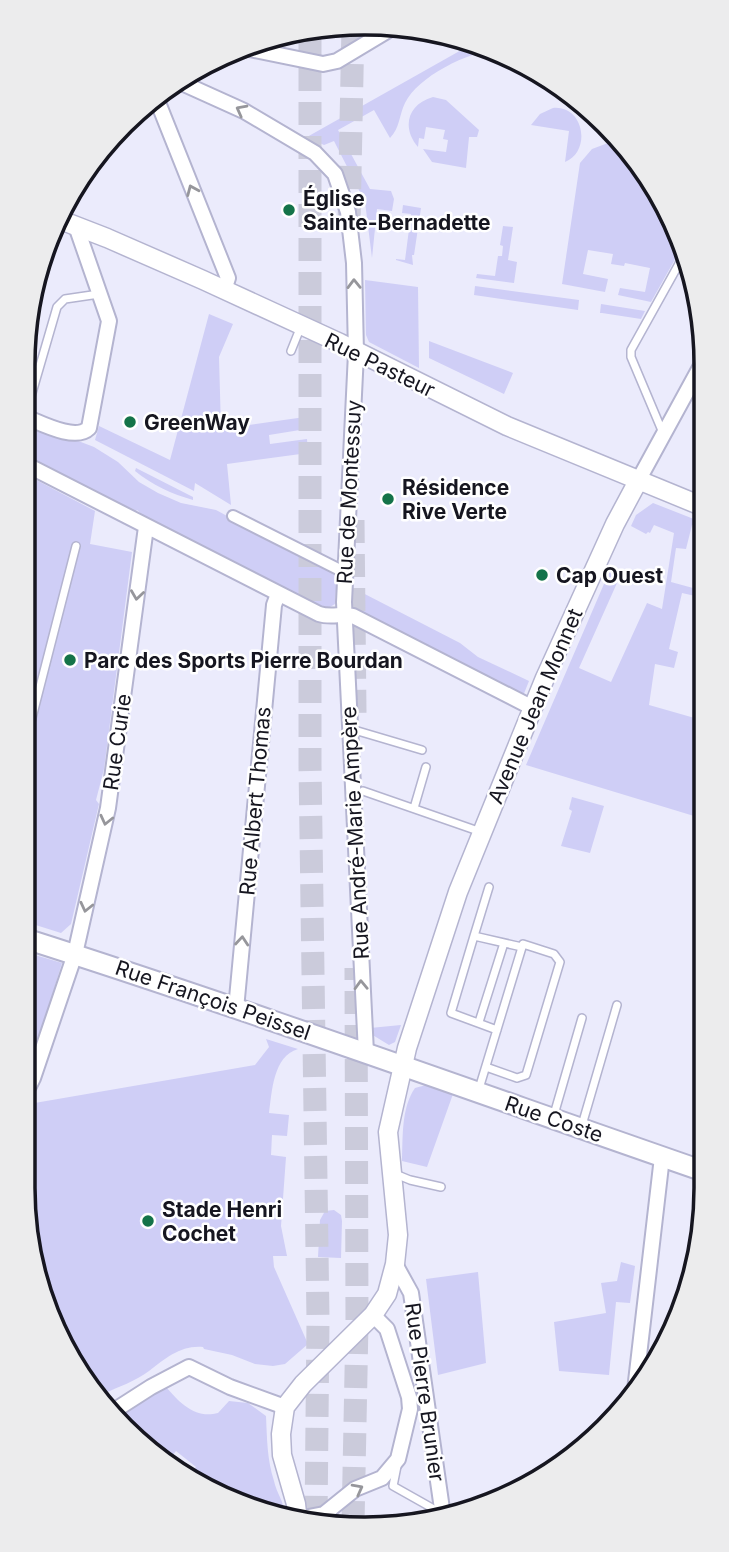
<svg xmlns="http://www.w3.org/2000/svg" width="729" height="1552" viewBox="0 0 729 1552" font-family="Inter,sans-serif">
  <rect width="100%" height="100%" fill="#ebebfc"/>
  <path fill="#cfcef6" d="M472 44 497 50C469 51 417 77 405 103 399 115 400 128 390 138L374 110 338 130 370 189 391 191 394 199 392 211 377 209 372 258 365 202 334 141 324 145 307 137Z
    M433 97 446 100 479 130 477 137H469L466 168 432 162 423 149 446 152 448 140 443 139 445 130 426 127 424 139 419 138 418 147C401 127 408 104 433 97Z
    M553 108C584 105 592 151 565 162L569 131 531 125 540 114Z
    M608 143C640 151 641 166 657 193L650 203C667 216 678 224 683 245L651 302 618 295 620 288 645 292 650 268 625 263 624 266 611 264 613 254 588 250 583 274 608 279 605 292 562 284 580 163 592 149Z
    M403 205 421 208 414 255H412L413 265 396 260V259L405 260 411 214 402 213Z
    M503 226 513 227 508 260 517 262 514 283 476 278 477 274 495 276 498 256H502L503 246 500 245Z
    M365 280 418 287 419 368 369 342 366 335Z
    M475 286 579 300 578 310 474 295Z
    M601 304 645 311 641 319 602 313H600Z
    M209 314 233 324 219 357 221 429 305 417 306 429 269 435 270 444 307 439 308 453 227 464 231 505 195 483 194 491 95 440 99 426 170 460Z
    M429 341 513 373 504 394 429 358Z
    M23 420 94 447 118 462 139 482 158 493 181 503 216 510 337 575 335 604 330 607H320L147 519 137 510 134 513 23 454Z
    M136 468 193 497V500C172 494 152 485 135 471Z
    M23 473 95 511 90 544 132 552 104 769 96 800 99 804 71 924 61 933 23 921Z
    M653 503 704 523V527L692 525 686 549 676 548 671 582 704 591V598L682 593 669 649 678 652 674 668 655 664 649 705 705 721V802L698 800 694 816 526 765 610 570 612 580 617 583 579 668 611 682 647 603 662 609 674 533 654 525 650 533 648 532 646 534 631 526 636 515Z
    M355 589 460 643 478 657 529 681 523 696 357 611Z
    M572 797 604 806 590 853 561 846 572 811 569 809Z
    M25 952 62 963 30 1068 23 1074V958Z
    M401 1025 395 1042 389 1045 371 1034 370 1028Z
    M266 1039 298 1049C273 1056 272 1092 269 1113L289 1115 287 1136 272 1135 271 1155 286 1157 281 1226 287 1256H273L274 1267 308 1344 285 1364 273 1366 255 1364 232 1355 204 1349 203 1347C181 1345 166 1358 149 1371 136 1381 118 1387 103 1394L104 1401 102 1403 94 1396 41 1298 23 1187V1105L255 1065 269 1047Z
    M426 1085 453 1094 427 1167 402 1161C403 1138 401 1108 415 1088Z
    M334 1210 341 1215 342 1221 341 1258 318 1257 320 1220 325 1211Z
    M621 1262 635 1266 630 1303 616 1302 609 1375 559 1371 554 1322 606 1313 601 1283 617 1281Z
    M478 1272 486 1363 438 1375 426 1279Z
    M166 1387C180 1403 195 1419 218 1413L229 1401 248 1403 266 1416C267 1438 267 1460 274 1481 277 1495 286 1503 284 1518L212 1490 202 1482 199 1486 187 1478 196 1467 176 1451 169 1460 118 1417Z"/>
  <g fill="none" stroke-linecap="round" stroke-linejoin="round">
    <path stroke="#cbcbdb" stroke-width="23" stroke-dasharray="23 11" stroke-linecap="butt" d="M310 34V765L318 1320 316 1523
      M349 223 353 25
      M353 520 355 713
      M353 1524 357 1323 356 968"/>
    <g stroke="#b4b4d0" stroke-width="10">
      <path id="service" d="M291 351 301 326
        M25 417 57 307 65 299 99 294
        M663 433 631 357V350L685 253
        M351 729 422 750
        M23 753 76 546
        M363 791 481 832
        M414 808 426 767
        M474 936 489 887
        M479 1022 504 943
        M497 1030 451 1013 474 936 522 947
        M478 1092 523 944 554 954 560 962 526 1075 517 1078 486 1067
        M553 1118 582 1018
        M582 1125 617 1005
        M393 1173 410 1180 441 1187
        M397 1466 393 1486 441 1513"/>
    </g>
    <g stroke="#b4b4d0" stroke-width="14">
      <path id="pedestrian" d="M233 516 338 569"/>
    </g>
    <g stroke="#b4b4d0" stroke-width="18">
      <path id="minor" d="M240 47 323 64 337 61 392 28
        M182 83 244 111 315 153 335 174 348 212 354 263 356 353 344 602 366 1053
        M157 100 228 278 224 290
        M23 416C39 422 75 442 89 428L109 321 76 226
        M23 463 319 614C331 618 342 613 353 616L533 708
        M638 481 703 362
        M236 1009 274 605 278 594
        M23 1091 29 1086 33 1078 75 954 108 808 146 527
        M395 1264 411 1293 443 1516
        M635 1390 662 1157
        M112 1412 151 1387 189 1367 230 1387 285 1407
        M298 1519 324 1514 355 1489 382 1478 398 1459 410 1409 409 1397 387 1329 373 1315"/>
    </g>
    <g stroke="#b4b4d0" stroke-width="21">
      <path id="tertiary" d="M58 219 107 238 203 280 340 343 507 426 704 507
        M298 1523 296 1504 282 1455 281 1434 285 1407 303 1384 373 1315 387 1294 395 1264 398 1235 388 1132 407 1048 458 892 545 678 615 524 638 481"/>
    </g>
    <g stroke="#b4b4d0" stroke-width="23">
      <path id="secondary" d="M23 938C252 1011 478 1093 706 1172"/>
    </g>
    <use href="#service" stroke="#fff" stroke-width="7"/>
    <use href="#pedestrian" stroke="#fff" stroke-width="10"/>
    <use href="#minor" stroke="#fff" stroke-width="14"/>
    <use href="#tertiary" stroke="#fff" stroke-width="18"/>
    <use href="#secondary" stroke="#fff" stroke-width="19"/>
  </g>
  <defs><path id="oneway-chevron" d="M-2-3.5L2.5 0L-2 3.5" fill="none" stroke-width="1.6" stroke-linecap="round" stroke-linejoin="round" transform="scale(1.75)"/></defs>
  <g stroke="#96969b">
    <use href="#oneway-chevron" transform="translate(241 110) rotate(-152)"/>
    <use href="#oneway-chevron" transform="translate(192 190) rotate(-113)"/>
    <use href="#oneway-chevron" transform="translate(354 284) rotate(-91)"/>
    <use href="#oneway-chevron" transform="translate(137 595) rotate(98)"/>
    <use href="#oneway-chevron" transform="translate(106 820) rotate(103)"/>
    <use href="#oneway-chevron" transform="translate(86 907) rotate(103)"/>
    <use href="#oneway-chevron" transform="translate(242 941) rotate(-85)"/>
    <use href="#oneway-chevron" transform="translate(361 985) rotate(-92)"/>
    <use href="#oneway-chevron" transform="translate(358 1489) rotate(-28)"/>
  </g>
  <g fill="#147349" stroke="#fff" stroke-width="2.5">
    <circle cx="289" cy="210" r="7"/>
    <circle cx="130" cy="422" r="7"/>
    <circle cx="388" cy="499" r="7"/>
    <circle cx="542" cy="575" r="7"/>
    <circle cx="70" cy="660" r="7"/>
    <circle cx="148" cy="1221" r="7"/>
  </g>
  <g text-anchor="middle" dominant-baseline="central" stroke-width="5" stroke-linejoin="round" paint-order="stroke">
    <g font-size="21" font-weight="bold" fill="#161620" stroke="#fff" text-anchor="start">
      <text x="303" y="198">Église<tspan x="303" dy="24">Sainte-Bernadette</tspan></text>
      <text x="144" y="422">GreenWay</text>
      <text x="402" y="487">Résidence<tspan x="402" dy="24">Rive Verte</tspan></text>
      <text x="556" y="575">Cap Ouest</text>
      <text x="84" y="660">Parc des Sports Pierre Bourdan</text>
      <text x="162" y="1209">Stade Henri<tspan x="162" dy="24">Cochet</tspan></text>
    </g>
    <g font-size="21" fill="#161620" stroke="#fff">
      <text transform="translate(380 365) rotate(26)">Rue Pasteur</text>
      <text transform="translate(349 492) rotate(-87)">Rue de Montessuy</text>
      <text transform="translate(535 706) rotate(-67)">Avenue Jean Monnet</text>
      <text transform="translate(117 742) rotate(-82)">Rue Curie</text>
      <text transform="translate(255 801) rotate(-85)">Rue Albert Thomas</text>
      <text transform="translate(355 833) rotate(-93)">Rue André-Marie Ampère</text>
      <text transform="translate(213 1000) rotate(19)">Rue François Peissel</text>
      <text transform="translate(554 1119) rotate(19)">Rue Coste</text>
      <text transform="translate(425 1392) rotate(82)">Rue Pierre Brunier</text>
    </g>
  </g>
  <path d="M0 0H729V1552H0ZM364 35H365A329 329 0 0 1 694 364V1188A329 329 0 0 1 365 1517H364A329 329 0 0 1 35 1188V364A329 329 0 0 1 364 35Z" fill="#ececed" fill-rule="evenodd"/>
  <path fill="none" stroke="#161620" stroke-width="3.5" d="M364 35H365A329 329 0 0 1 694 364V1188A329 329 0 0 1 365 1517H364A329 329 0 0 1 35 1188V364A329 329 0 0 1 364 35Z"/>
</svg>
